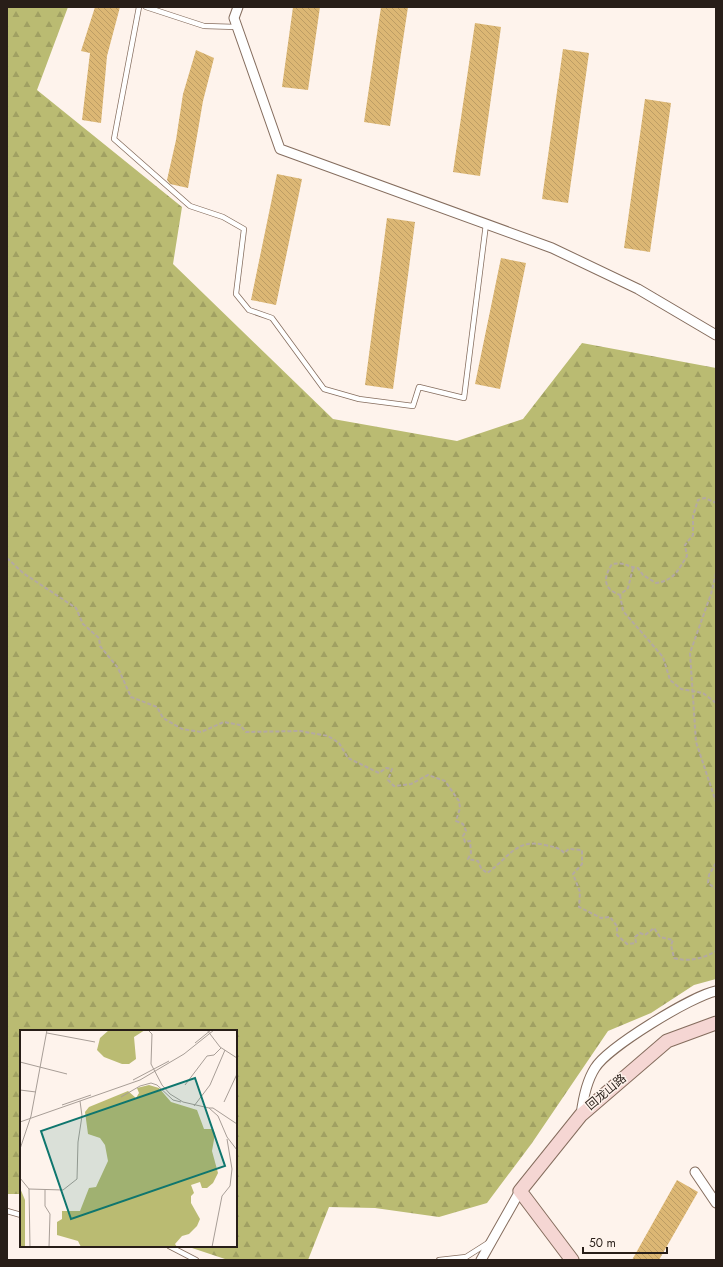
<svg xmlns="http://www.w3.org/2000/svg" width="723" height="1267" viewBox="0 0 723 1267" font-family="Jost,'Noto Sans SC',sans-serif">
  <defs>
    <pattern id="forest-firs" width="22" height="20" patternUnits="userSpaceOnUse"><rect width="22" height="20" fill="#babb72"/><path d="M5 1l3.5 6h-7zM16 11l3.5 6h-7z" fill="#a0a062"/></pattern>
    <pattern id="building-back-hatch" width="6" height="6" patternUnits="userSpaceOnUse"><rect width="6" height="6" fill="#dcb774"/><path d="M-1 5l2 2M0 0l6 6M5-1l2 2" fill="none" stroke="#bd9d64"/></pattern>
  </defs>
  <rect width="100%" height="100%" fill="#fef3ec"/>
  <path fill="url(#forest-firs)" d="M7 7H68L37 90 182 207 173 264 333 419 457 441 523 419 582 343 716 368V979L694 985 651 1013 608 1031 532 1143 487 1203 439 1217 375 1208 329 1207 308 1260H228L189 1247 236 1246V1031H21V1194H7Z"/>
  <path fill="url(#building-back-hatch)" d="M95 7H120L107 56 101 123 82 120 90 53 81 51Z
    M293 7H320L308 90 282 87Z
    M381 7H408L390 126 364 122Z
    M475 23 501 27 480 176 453 172Z
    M563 49 589 53 568 203 542 199Z
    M196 50 214 58 203 101 188 188 170 184 167 180 176 140 183 94Z
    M645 99 671 103 650 252 624 248Z
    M277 174 302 179 276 305 251 300Z
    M387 218 415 222 393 389 365 385Z
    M501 258 526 263 500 389 475 384Z
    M677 1180 698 1192 659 1260H632Z"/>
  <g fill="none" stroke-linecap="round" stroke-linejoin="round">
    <g stroke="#856d5e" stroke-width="6">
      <path id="lane" d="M139 7 114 139 190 206 223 217 244 229 236 294 249 310 272 318 324 389 359 399 413 406 419 387 464 398 486 224
        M146 7 204 26 237 27
        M7 1211 21 1215
        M169 1246 196 1260
        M439 1260 466 1257 488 1243"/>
    </g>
    <g stroke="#856d5e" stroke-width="11">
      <path id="street" d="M238 7 234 18 280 149 552 248 638 289 716 335
        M581 1115C583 1099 586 1082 595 1068 608 1047 692 996 716 991
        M695 1172 716 1203
        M481 1260 520 1191"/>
    </g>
    <g stroke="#856d5e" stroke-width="15">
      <path id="secondary" d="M572 1260 520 1191 581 1115 667 1041 716 1023"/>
    </g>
    <path stroke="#b4a9a2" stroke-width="2" stroke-dasharray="4 2" stroke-linecap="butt" d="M716 552V558
      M7 558 23 573 76 608 83 624 99 638 100 646 118 668 131 697 157 707 163 718 182 729 201 732 224 722 240 725 246 732 300 731 328 736 339 743 348 758 379 773 386 768 392 769 388 780 394 786 411 784 428 775 445 781 459 801 460 808 456 821 463 824 466 831 463 836 465 842 470 841 471 853 468 859 478 861 481 868 487 873C508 859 515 838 545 845 553 847 559 847 564 853L569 849 582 850V864L573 874 580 892 579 907 601 918 610 917 617 926V935L627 944 636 943 635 937 640 933 645 935 654 928 660 937 673 940 671 945 674 958C688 962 703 959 716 951
      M633 568 628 588 620 595C603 589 603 578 612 564 627 562 626 567 638 568L643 575 656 583C675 580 678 570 687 556L685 545 693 535V516L698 500 705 498 716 503
      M716 573 711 594 690 653 696 742 716 802
      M620 595 623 611 663 657 670 680 681 689 703 693 716 703
      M716 863 709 875 708 883 716 889"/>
    <use href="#lane" stroke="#fff" stroke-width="4.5"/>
    <use href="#street" stroke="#fff" stroke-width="9"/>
    <use href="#secondary" stroke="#f5d6d3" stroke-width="13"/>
  </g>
  <g text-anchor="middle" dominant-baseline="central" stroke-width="3" stroke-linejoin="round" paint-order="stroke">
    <g font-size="12" fill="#281e18" stroke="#fef3ec">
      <text transform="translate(606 1092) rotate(-40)">回龙山路</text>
    </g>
  </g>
  <g transform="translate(20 1030)">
    <rect width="217" height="217" fill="#fef3ec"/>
    <path d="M89 0H125L114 7 116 29 109 34H102L84 27 77 20 80 8ZM129 55 139 58 151 72 177 80 184 99H193L195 104 192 121 198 143 193 153 187 158H182L180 152 171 155 174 163 171 166V173L180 189 177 196 169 204 162 206 155 214 157 217H61L58 211 37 205V192L42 189V181H60L69 158 76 157 88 131 85 115 80 108 68 104 65 82 69 77 108 61 116 68 119 63 117 58ZM0 158 5 170V217H0Z" fill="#babb72"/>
    <path fill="none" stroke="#a89e97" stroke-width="1" d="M187 0 200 17 217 28M129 1 132 4 131 34 142 55 150 64 163 72 189 78 198 86 207 107 217 120M27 3 75 12M175 13 191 0M0 32 47 44M113 50 149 31M165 55 187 26 194 25 201 18M0 60 16 62M101 67 120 56 131 53 137 55 153 70 161 72M204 72 217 44M42 75 71 65M174 76 190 55 205 20M189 78H193L217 94M0 92 120 50 164 24 194 0M0 119 11 86 27 0M0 148 9 159 10 217M9 159 43 160 57 149 58 112 62 86 60 71M25 160V176L30 184 29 217M192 217 202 166 210 156 212 139 207 109"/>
    <path fill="#0f766e" fill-opacity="0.15" stroke="#0f766e" stroke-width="2" d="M175 48 205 136 51 189 21 101Z"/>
    <rect width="217" height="217" fill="none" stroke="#281e18" stroke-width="2"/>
  </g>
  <rect width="723" height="1267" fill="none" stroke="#281e18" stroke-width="16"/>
  <path d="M583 1247v6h84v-6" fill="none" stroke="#281e18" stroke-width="2"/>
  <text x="589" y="1247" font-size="12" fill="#281e18" stroke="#fef3ec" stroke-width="3" paint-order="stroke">50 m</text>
</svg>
